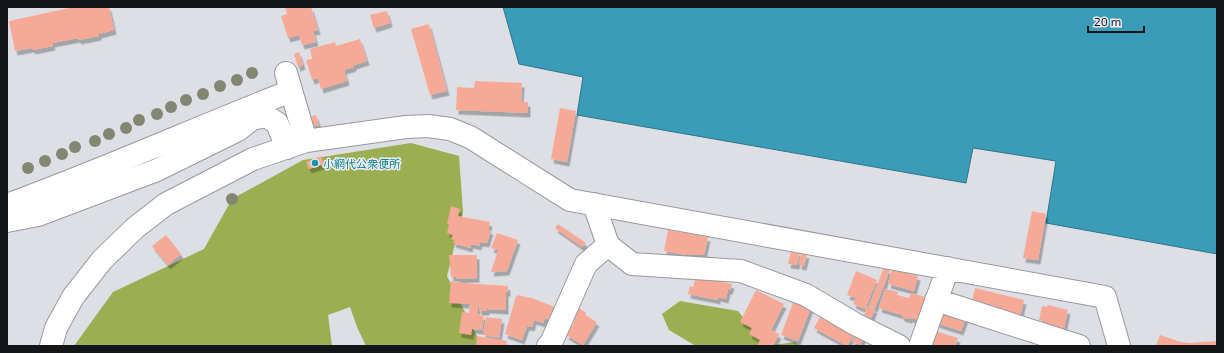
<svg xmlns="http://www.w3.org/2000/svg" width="1224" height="353" viewBox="0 0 1224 353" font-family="'Exo 2','Noto Sans JP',sans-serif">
  <defs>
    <filter id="shadow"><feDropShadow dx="2.5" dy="4.5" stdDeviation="0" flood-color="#0004"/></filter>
  </defs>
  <rect width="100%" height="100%" fill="#dedfe5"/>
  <path fill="#9bae51" d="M411 143 459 156 463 212 447 276 482 346H366L357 327 350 307 328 315 332 346H74L113 292 204 249 232 199 303 160Z
    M680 301 738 311 766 346 795 342 800 346H696L669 330 662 314Z"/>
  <path fill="#3b9cb7" stroke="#2f7487" d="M503 7H1217V254L1046 223 1056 161 973 148 966 183 577 115 583 77 519 64Z"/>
  <path fill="#f7a997" filter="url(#shadow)" d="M74 7H109L114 30 99 34V36L79 40 78 38 52 43 53 46 33 50 32 48 15 51 9 21Z
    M285 7H311L318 30 313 31 316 42 302 45 299 35 288 38 281 16 287 14Z
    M387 11 390 23 374 28 370 15Z
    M429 24 447 91 430 95 411 29Z
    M360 39 367 61 354 65V67L344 70 347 81 321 89 318 78 312 80 306 60 312 59 310 49 335 42 336 46Z
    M299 52 303 65 298 67 294 54Z
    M475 81 522 83 521 102H528V113L456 110 457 87 474 88Z
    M560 108 576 111 567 162 551 159Z
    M316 115 319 125 313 126 310 117Z
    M321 156 324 164 309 169 306 162Z
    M451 206 460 209 458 216 490 222 488 230H491L487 243 480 242 479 246 471 244 470 248 453 243 454 240 451 239 453 235 447 233 449 224H447Z
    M1032 211 1046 214 1038 260 1023 258Z
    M558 224 586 243 582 247 555 228Z
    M668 230 708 237 704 255 687 254 686 255 664 251Z
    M497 233 518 240 507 271 491 272 498 250 491 248Z
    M166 235 181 254 168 265 152 246Z
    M791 251 800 252 797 265 788 264Z
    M801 253 807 254 804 266 799 265Z
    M449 255H477V278L456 279V277H451Z
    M884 267 890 270 875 308 869 306Z
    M892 269 918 276 914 291 888 284Z
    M856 271 877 280 865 309 853 304 856 298 847 295Z
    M696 275 719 277 718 281 732 284 730 290H728L726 299 718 297V300L688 294 690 286 693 287Z
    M451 281 463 283 508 286V292H506V310L487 309V311H479V301L477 314 484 316 482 330 472 329 471 335 459 333 462 312 469 313 470 304 449 303Z
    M975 288 1024 300 1020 317 971 305Z
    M885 289 898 292 897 295 909 298 911 293 925 297 923 303 925 304 920 320 910 318 909 319 902 317V315L879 308Z
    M756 290 784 304 771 330 779 334 773 346 769 344 767 346H757L760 340 749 334 752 328 740 322Z
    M518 295 529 298V297L555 307 550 320 545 318 543 323 534 320 532 327 527 326 522 340 505 334 516 296 517 297Z
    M796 295 813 302 798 341 781 335Z
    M1048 305 1068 310 1063 333 1042 329 1044 321 1039 320 1042 306 1047 307Z
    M867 306 875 309 871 318 864 315Z
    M579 308 586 313 585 315 597 322 583 345 566 335 574 323 571 321Z
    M940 309 966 317 961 331 936 323Z
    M821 315 854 334 847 346 814 328Z
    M486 317 502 319 499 338 483 335Z
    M935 331 958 338 955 346H930Z
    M856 332 864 336 860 345 852 341Z
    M1160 335 1181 342 1190 343 1217 341V346H1156Z
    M477 336 507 341 506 346H476Z"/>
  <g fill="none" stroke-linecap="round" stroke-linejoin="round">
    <g stroke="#98999f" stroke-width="24">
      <path id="minor" d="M286 73 306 141
        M594 204 608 245 632 264 741 271 806 295 855 324 899 346
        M7 205C103 170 196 128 291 91
        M7 221 38 215 157 170 238 130 252 119 266 116 277 123 287 148
        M936 300 1079 346
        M51 346 56 328 73 297 102 260 135 228 166 204 253 159 306 141 406 127 428 126 450 129 470 137 570 200 1105 297 1119 346
        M548 346 551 343 586 264 608 245
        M920 346 948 268"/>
    </g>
    <use href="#minor" stroke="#fff" stroke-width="22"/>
  </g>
  <g fill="#828673">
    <circle cx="252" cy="73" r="6"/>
    <circle cx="237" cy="80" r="6"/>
    <circle cx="220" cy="86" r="6"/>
    <circle cx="203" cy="94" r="6"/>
    <circle cx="186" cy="100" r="6"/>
    <circle cx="171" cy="107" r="6"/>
    <circle cx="157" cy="114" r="6"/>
    <circle cx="139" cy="120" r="6"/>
    <circle cx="126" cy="128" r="6"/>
    <circle cx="109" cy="134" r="6"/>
    <circle cx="95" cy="141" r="6"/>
    <circle cx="75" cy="147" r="6"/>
    <circle cx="62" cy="154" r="6"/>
    <circle cx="45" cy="161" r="6"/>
    <circle cx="28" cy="168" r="6"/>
    <circle cx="232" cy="199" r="6"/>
  </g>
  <circle fill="#0f9aa8" stroke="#ebecf3" stroke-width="1.5" cx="315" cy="163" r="4"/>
  <g text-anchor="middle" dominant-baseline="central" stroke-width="3" stroke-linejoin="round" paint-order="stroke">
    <g font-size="11" fill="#0d838f" stroke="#ebecf3" text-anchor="start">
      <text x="323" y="163">小網代公衆便所</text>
    </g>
  </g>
  <rect width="1224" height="353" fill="none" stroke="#141517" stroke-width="16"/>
  <path d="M1088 26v6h56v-6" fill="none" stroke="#141517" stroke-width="2"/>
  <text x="1094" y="26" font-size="12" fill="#141517" stroke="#ebecf3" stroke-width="3" paint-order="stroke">20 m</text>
</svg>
